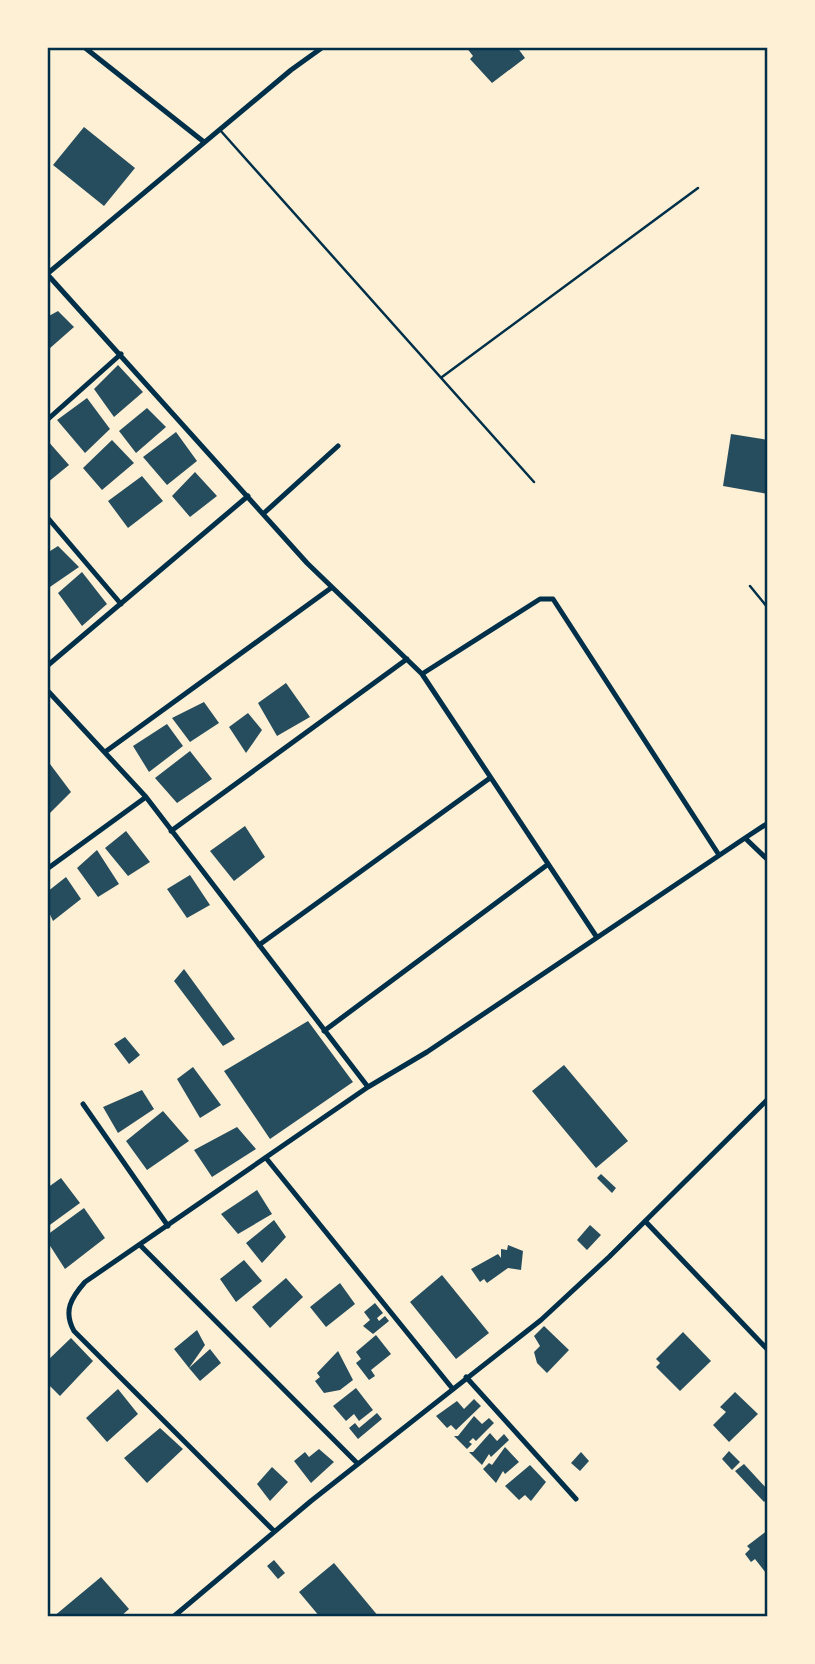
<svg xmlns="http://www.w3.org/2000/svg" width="815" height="1664" viewBox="0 0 815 1664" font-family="Figtree,sans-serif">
  <rect width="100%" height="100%" fill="#fdf0d5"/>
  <path fill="#264d5e" d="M466 47H517L525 58 492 83 470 59 473 56Z
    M84 127 135 168 104 206 53 165Z
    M58 311 74 327 49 349 47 317Z
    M118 365 143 392 114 417 94 389Z
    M87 398 110 429 85 453 57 420Z
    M147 408 166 427 136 453 119 431Z
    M176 432 197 461 167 485 143 457Z
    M731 434 768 440V494L723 486Z
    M47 440 69 465 47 483Z
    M112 440 134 463 102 490 83 468Z
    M195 472 217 496 190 517 172 496Z
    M142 476 163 501 128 528 108 501Z
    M58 546 79 567 47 589V553Z
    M82 572 107 604 82 626 58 593Z
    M286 683 310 717 277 736 258 703Z
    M204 702 219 723 190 742 172 718Z
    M248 713 262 730 246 753 229 727Z
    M167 724 183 746 149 772 133 746Z
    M190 751 212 779 177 803 155 778Z
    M47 760 71 792 47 816Z
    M245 826 265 857 234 881 210 851Z
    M126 831 150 862 128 876 105 848Z
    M97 850 119 884 98 897 77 868Z
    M190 875 210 905 187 918 167 889Z
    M66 877 81 899 53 921 47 908V892Z
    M184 969 235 1039 223 1046 174 981Z
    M308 1021 353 1082 270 1139 224 1071Z
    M125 1037 140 1055 129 1064 114 1044Z
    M564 1065 628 1141 596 1168 532 1091Z
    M193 1067 221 1105 200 1118 177 1079Z
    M142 1090 154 1109 118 1133 103 1107Z
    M163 1111 189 1141 147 1170 126 1141Z
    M237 1127 256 1149 212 1177 194 1150Z
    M601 1174 616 1188 612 1193 597 1178Z
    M61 1178 80 1203 47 1227V1188Z
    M257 1190 272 1214 238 1234 221 1214Z
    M84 1208 105 1238 65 1269 47 1241V1235Z
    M274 1220 286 1237 262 1263 246 1243Z
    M590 1225 601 1235 587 1250 577 1240Z
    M508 1245 523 1251 521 1270 508 1268 487 1283 484 1279 480 1282 471 1269 498 1254 501 1258V1249L507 1250Z
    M244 1260 262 1281 236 1302 220 1279Z
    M442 1275 489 1333 456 1359 410 1302Z
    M286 1278 303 1297 270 1328 252 1307Z
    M340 1283 355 1304 326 1327 310 1307Z
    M375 1303 383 1313 377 1318 379 1321 385 1316 389 1321 373 1334 363 1326 370 1320 364 1312Z
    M544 1326 569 1350 547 1373 537 1363 534 1352 540 1346 534 1336Z
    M197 1330 205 1345 189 1368 174 1349Z
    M683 1332 711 1361 680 1391 656 1367 660 1363 656 1359Z
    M376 1335 391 1354 371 1370 375 1376 369 1380 356 1363 361 1359 356 1352Z
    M71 1338 93 1361 60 1396 47 1383V1361Z
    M210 1349 221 1363 200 1381 189 1368Z
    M338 1351 353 1380 340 1390 324 1393 315 1381 320 1377 317 1373Z
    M356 1388 373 1410 359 1421 354 1414 346 1421 333 1406Z
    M118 1389 138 1414 107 1442 86 1418Z
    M735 1392 758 1414 729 1442 713 1425 726 1412 720 1407Z
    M474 1399 481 1406 456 1430 451 1425 447 1428 436 1416 457 1401 464 1409Z
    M377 1413 382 1419 358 1439 349 1428 355 1423 359 1428Z
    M474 1416 482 1424 489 1418 494 1423 476 1441 473 1438 469 1442 472 1444 467 1449 454 1436H458Z
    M160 1428 183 1449 147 1483 124 1458Z
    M490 1433 497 1441 504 1434 509 1440 491 1457 489 1454 482 1465 469 1452H473Z
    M505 1447 519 1462 505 1474 503 1471 496 1483 483 1469 489 1463 492 1465Z
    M319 1449 334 1462 311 1483 294 1461 305 1452 309 1457Z
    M729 1451 740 1462 732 1470 722 1459Z
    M581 1452 589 1461 580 1471 571 1463Z
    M744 1464 768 1490V1498L764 1502 735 1471Z
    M530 1465 546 1482 531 1501 525 1495 519 1500 505 1486Z
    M272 1467 288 1482 270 1501 257 1484Z
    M768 1530V1572L766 1573 755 1559 751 1562 745 1554 750 1549 747 1546Z
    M274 1560 285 1573 278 1579 267 1566Z
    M334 1563 379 1617H320L299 1592Z
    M101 1577 129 1609 120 1617H53Z"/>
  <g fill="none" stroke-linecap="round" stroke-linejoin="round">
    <path stroke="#003049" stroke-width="2.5" d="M220 130 534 482
      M442 377 698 188
      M750 586 768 608"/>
    <path stroke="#003049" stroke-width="5" d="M84 47 204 142
      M47 274 307 563 422 674 596 936
      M47 274 291 70 323 47
      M47 420 121 354
      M263 514 338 446
      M47 517 121 604
      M47 666 248 496
      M422 674 540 599H553L719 855
      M47 690 146 797 368 1087 427 1052 745 838 768 860
      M105 752 331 588
      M171 831 407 659
      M745 838 768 823
      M47 869 146 797
      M259 945 490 778
      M324 1031 547 865
      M83 1104 168 1226
      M266 1158 452 1388
      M645 1221 768 1350
      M140 1245 358 1464
      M466 1377 576 1499
      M274 1531 74 1331C63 1311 71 1298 85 1282L368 1087
      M173 1617 311 1501 541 1320 609 1257 768 1099"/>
  </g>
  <rect width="815" height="1664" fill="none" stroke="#fdf0d5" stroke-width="98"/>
  <rect x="49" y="49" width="717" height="1566" fill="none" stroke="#003049" stroke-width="2.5"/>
</svg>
